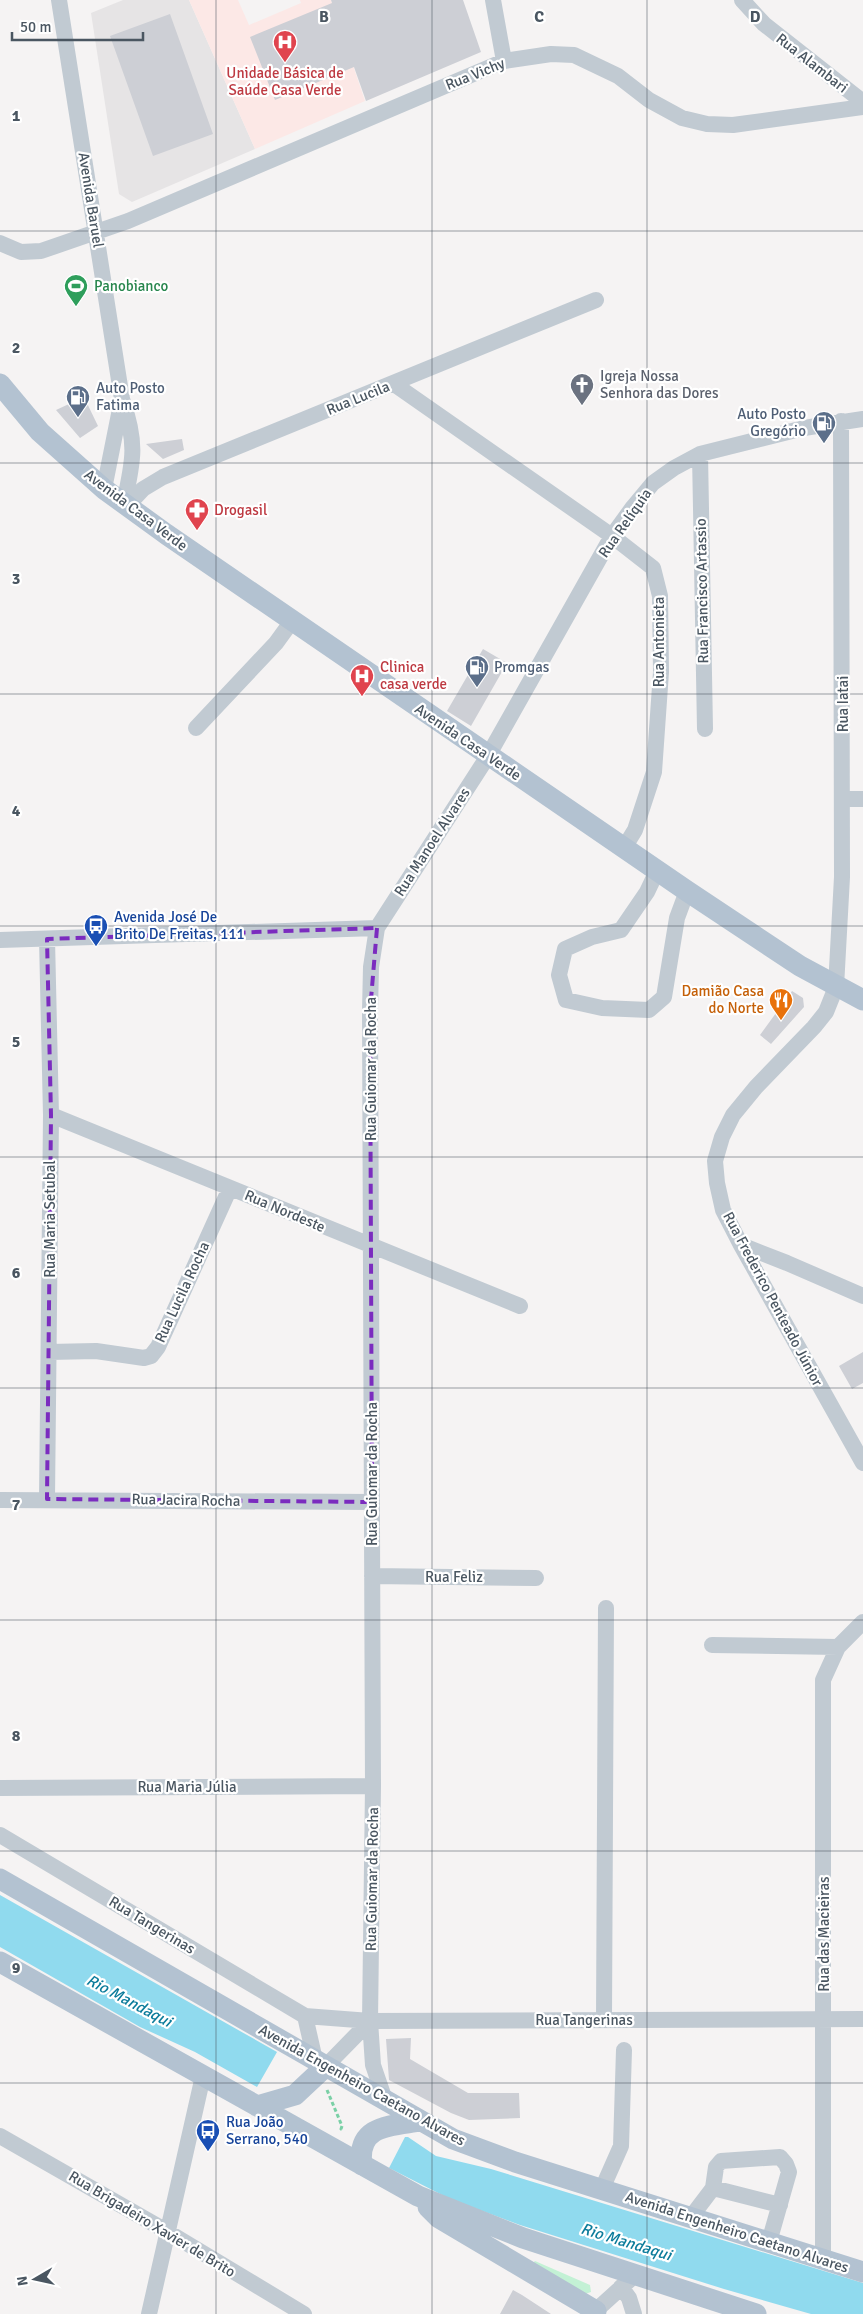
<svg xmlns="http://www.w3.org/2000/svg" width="863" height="2314" viewBox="0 0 863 2314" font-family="Signika,sans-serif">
  <rect width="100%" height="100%" fill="#f5f3f3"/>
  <path fill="#e6e4e5" d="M123 0H189L255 149 132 202 119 194 91 13Z"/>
  <path fill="#fce8e6" d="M189 0H238L249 25 301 3 300 0H331L365 101 255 149Z"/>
  <path fill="#c3f1d5" d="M535 2261 590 2285 591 2292 582 2295 532 2264Z"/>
  <path fill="#90daee" d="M0 1895 277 2052 257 2087 195 2052 140 2027 0 1947Z
    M405 2137H408L436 2156 491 2169 863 2283V2314H811L724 2289 520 2225 450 2199 389 2168Z"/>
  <path fill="#cdcfd5" d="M331 0H463L481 52 366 101 354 67 275 100 250 37 332 3Z
    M170 14 213 134 153 156 110 36Z
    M84 397 98 426 80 438 56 410Z
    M182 439 184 450 163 459 146 444Z
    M483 649 507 663 471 726 447 711Z
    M792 991 803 998 804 1007 771 1044 760 1035Z
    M863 1352V1383L852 1389 839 1366Z
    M411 2038 410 2059 468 2093H519L520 2118 469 2120 451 2113 389 2080 386 2039Z
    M513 2290 522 2295 551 2314H500Z"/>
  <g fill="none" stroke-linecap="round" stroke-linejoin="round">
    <path stroke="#7ad0a6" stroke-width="3" stroke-dasharray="4 2.5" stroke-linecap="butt" d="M327 2090 342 2126 341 2129 344 2130"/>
    <path stroke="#c1cad2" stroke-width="16" d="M59 0 122 399C137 442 134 459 124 503
      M493 0 504 61
      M742 0 764 24 863 102
      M0 243 21 252 41 251 128 221 504 61 551 54 574 55 618 76 649 100 682 118 707 124 733 125 863 107
      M394 384 612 536 653 568 660 596 661 672 654 772 635 830 624 848
      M841 421 842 877 836 987 826 1012 814 1027 756 1087 733 1115 722 1137 715 1161 717 1183 723 1210 741 1245 863 1463
      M700 454 705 729
      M104 489 122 399
      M128 505 143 489 163 477 596 300
      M196 728 276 643 292 621
      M843 799H863
      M657 871 647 892 621 930 592 937 565 949 559 975 566 1000 602 1008 649 1010 664 997 677 918 687 891
      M0 940 377 928
      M51 1115 520 1306
      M741 1245 787 1263 863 1296
      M49 1352 96 1351 144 1358 151 1356 158 1347 230 1188
      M47 1499 51 1115 47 939
      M0 1500 372 1502
      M372 1576 536 1578
      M712 1645 838 1647
      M0 1788 373 1786
      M0 1835 305 2016 370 2021 863 2019
      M305 2016 315 2060
      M604 2020 606 1608
      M370 2021 373 2065 385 2100
      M326 2066 370 2021 373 1786 370 1011 371 967 377 928 488 756 612 536 633 507 653 483 674 468 700 454 804 428 863 419
      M0 2136 168 2232 304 2314
      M713 2188 780 2205
      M602 2189 621 2146 624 2050
      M691 2217 713 2188 716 2167 721 2161 780 2157 786 2164 789 2172 769 2242
      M823 2259V1680L838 1647 863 1622
      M621 2287 629 2298 634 2314
      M149 2314 203 2076
      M592 2314 635 2275"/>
    <path stroke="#b3c2d1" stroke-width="21" d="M0 384 40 432 104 489 166 534 687 891 800 966 863 1000
      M0 1879 453 2139 515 2162 863 2272
      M0 1962 418 2196 523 2238 756 2314
      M257 2106 295 2095 326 2066
      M362 2165C356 2124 392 2126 421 2121
      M428 2207 439 2218 596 2311"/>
  </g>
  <path fill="none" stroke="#7b2cbf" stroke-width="4" stroke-dasharray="10 6" stroke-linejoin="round" d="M377 928 370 1011 372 1502 47 1499 51 1115 47 939Z"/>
  <path fill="none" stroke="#4a5661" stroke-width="1" stroke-opacity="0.55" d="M216 0V2314M432 0V2314M647 0V2314M0 231H863M0 463H863M0 694H863M0 926H863M0 1157H863M0 1388H863M0 1620H863M0 1851H863M0 2083H863"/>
  <defs>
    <g id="hospital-pin" transform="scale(1.25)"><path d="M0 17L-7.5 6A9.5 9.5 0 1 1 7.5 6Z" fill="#e0444e" stroke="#fff"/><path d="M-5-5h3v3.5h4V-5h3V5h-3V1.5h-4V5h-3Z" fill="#fff"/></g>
    <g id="stadium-pin" transform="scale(1.25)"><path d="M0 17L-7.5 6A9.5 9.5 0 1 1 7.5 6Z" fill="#2e9e5b" stroke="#fff"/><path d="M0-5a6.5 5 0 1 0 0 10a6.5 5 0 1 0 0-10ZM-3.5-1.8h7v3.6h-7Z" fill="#fff"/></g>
    <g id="church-pin" transform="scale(1.25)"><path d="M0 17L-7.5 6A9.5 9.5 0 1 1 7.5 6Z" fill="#6b7280" stroke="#fff"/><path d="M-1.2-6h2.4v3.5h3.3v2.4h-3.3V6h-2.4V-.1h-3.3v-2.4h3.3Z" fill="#fff"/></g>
    <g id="fuel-pin" transform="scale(1.25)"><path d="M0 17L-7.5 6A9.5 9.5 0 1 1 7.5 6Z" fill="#5c6f8a" stroke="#fff"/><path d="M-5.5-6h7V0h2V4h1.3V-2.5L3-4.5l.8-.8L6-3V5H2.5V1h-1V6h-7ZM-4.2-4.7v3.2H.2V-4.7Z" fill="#fff"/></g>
    <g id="pharmacy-pin" transform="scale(1.25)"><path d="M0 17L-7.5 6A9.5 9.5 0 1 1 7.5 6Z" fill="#e0444e" stroke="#fff"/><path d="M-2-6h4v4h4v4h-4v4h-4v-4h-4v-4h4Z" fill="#fff"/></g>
    <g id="bus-pin" transform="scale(1.25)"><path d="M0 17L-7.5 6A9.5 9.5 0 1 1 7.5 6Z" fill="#1a4fb4" stroke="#fff"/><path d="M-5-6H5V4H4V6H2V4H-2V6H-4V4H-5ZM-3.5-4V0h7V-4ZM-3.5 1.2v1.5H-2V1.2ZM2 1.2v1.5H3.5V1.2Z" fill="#fff"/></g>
    <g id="restaurant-pin" transform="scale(1.25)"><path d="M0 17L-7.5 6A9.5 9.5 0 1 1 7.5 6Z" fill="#e8710a" stroke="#fff"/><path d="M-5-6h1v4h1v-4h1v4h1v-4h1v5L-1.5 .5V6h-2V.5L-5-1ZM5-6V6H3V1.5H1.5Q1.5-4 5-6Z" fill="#fff"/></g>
  </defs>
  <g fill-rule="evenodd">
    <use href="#hospital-pin" x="285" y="42"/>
    <use href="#stadium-pin" x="76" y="286"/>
    <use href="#church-pin" x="582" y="385"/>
    <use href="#fuel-pin" x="78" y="397"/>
    <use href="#fuel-pin" x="824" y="423"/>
    <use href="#pharmacy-pin" x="197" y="510"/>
    <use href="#fuel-pin" x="477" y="667"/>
    <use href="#hospital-pin" x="362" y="676"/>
    <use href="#bus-pin" x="96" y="926"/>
    <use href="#restaurant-pin" x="781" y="1000"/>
    <use href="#bus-pin" x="208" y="2131"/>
  </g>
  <g text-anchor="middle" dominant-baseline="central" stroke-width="4.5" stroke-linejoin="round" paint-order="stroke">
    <g font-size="15" fill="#4a5661" stroke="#fff">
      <text transform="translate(812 63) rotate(38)">Rua Alambari</text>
      <text transform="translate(475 74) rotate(-22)">Rua Vichy</text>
      <text transform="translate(91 200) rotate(81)">Avenida Baruel</text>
      <text transform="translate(358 398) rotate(-22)">Rua Lucila</text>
      <text transform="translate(136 510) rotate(37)">Avenida Casa Verde</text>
      <text transform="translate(625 523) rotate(-55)">Rua Relíquia</text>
      <text transform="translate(702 591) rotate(-91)">Rua Francisco Artassio</text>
      <text transform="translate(659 642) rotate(-90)">Rua Antonieta</text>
      <text transform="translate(843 704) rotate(-90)">Rua Iatai</text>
      <text transform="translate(468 742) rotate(34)">Avenida Casa Verde</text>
      <text transform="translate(432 842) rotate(-57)">Rua Manoel Alvares</text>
      <text transform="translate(371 1069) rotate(-90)">Rua Guiomar da Rocha</text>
      <text transform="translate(285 1211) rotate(23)">Rua Nordeste</text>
      <text transform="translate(50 1219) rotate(-90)">Rua Maria Setubal</text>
      <text transform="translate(182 1292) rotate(-65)">Rua Lucila Rocha</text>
      <text transform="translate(773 1299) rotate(62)">Rua Frederico Penteado Júnior</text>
      <text transform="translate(372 1474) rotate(-90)">Rua Guiomar da Rocha</text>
      <text transform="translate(186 1500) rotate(1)">Rua Jacira Rocha</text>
      <text x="454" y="1577">Rua Feliz</text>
      <text x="187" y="1787">Rua Maria Júlia</text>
      <text transform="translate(372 1879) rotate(-89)">Rua Guiomar da Rocha</text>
      <text transform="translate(152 1925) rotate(31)">Rua Tangerinas</text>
      <text transform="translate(824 1934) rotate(-90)">Rua das Macieiras</text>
      <text x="584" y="2020">Rua Tangerinas</text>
      <text transform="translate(362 2085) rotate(29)">Avenida Engenheiro Caetano Alvares</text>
      <text transform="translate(152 2224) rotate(31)">Rua Brigadeiro Xavier de Brito</text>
      <text transform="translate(737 2232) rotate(18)">Avenida Engenheiro Caetano Alvares</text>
    </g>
    <g font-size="15" fill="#be3a42" stroke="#fff" text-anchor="start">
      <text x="285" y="73" text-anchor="middle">Unidade Básica de<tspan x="285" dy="17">Saúde Casa Verde</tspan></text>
      <text x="214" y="510">Drogasil</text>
      <text x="380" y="667">Clinica<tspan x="380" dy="17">casa verde</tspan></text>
    </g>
    <g font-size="15" fill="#27864d" stroke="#fff" text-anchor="start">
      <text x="94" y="286">Panobianco</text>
    </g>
    <g font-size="15" fill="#5b616d" stroke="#fff" text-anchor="start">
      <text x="600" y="376">Igreja Nossa<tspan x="600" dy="17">Senhora das Dores</tspan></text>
    </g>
    <g font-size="15" fill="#4e5e75" stroke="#fff" text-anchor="start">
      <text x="96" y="388">Auto Posto<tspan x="96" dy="17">Fatima</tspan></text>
      <text x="806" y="414" text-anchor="end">Auto Posto<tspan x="806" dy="17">Gregório</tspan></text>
      <text x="494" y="667">Promgas</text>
    </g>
    <g font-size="15" fill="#164399" stroke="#fff" text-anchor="start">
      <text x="114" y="917">Avenida José De<tspan x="114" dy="17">Brito De Freitas, 111</tspan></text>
      <text x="226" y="2122">Rua João<tspan x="226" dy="17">Serrano, 540</tspan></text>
    </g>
    <g font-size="15" fill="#c56008" stroke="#fff" text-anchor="end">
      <text x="764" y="991">Damião Casa<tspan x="764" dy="17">do Norte</tspan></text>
    </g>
    <g font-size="16" font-style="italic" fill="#0c7c9b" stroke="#fff">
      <text transform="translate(129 2001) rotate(28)">Rio Mandaqui</text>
      <text transform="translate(626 2242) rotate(17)">Rio Mandaqui</text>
    </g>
  </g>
  <g font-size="16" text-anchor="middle" font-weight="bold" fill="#4a5661" stroke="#fff" stroke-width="4.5" stroke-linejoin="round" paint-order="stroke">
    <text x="324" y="22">B</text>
    <text x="539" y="22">C</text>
    <text x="755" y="22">D</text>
    <text x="16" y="121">1</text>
    <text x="16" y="353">2</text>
    <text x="16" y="584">3</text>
    <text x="16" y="816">4</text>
    <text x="16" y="1047">5</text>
    <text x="16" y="1278">6</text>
    <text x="16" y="1510">7</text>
    <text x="16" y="1741">8</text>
    <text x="16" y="1973">9</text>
  </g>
  <g transform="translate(35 2279) rotate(261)" stroke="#ffffff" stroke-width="4" paint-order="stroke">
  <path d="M0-4L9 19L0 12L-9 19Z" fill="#4a5661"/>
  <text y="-8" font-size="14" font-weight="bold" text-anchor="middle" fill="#4a5661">N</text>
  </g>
  <path d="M12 32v8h131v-8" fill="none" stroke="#4a5661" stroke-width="2.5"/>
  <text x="20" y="32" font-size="15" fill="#4a5661" stroke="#ffffff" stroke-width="4" paint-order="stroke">50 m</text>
</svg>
